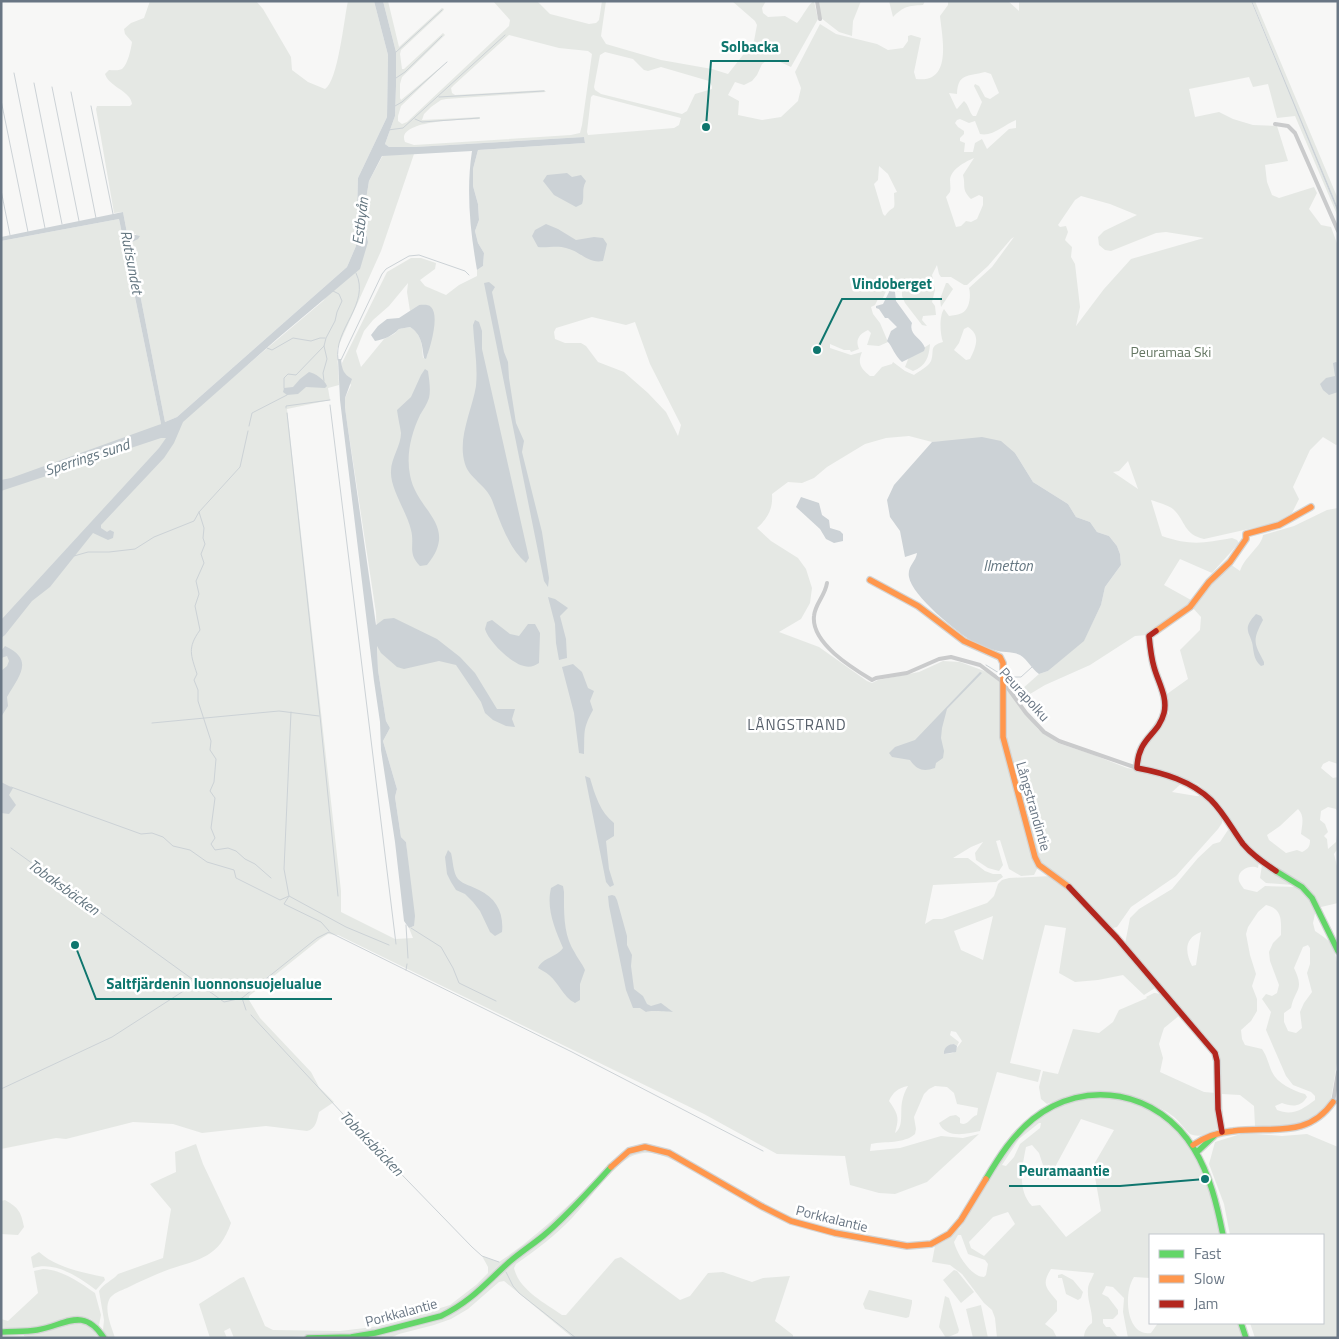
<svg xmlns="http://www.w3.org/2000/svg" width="1339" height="1339" viewBox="0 0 1339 1339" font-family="'Titillium Web',sans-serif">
  <rect width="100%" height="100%" fill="#f7f7f6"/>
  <path fill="#e5e8e4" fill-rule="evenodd" d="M150 1H256L263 9 291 57 292 70 308 82 325 89C338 81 344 19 348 1H374L388 55 387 117 358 178 356 246 347 267 177 417 165 422 131 248 132 242 134 240 136 234 127 233 123 212 114 213 96 109 97 106H130L132 104C131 91 109 87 105 74L109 70C113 70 118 71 122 69 128 64 131 49 132 42L125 34 124 29 131 23 144 18Z
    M383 1H388L399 47 442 8 444 9 443 11 401 50 400 54 402 69H404L443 33 445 35 402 77 400 84V98L401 100 448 61 401 106 398 116V121L402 124 407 122 509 26 510 20 493 1H537L550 14 589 24 596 23 599 20 602 1H606L601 36 606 44 661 60 712 69 728 74 754 41 757 25 755 21 732 1H766L762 8 763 13 768 17 785 16 797 23C803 16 809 3 814 1L818 19 791 67 778 61H766L762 64 757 75 752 81 744 85 735 82 728 95 739 101 738 115 762 120 781 117 798 101 801 88 795 72 820 24 836 34 877 44 888 50 903 48 908 41V36L911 35 921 38 914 72 916 79C953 84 942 37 940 16L948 5V1H1008L1019 11V1H1251L1338 213V217L1295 116 1277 118 1268 84 1253 87 1249 77 1189 89 1195 117 1219 112 1233 119 1253 125 1277 126 1288 161 1265 165 1267 182 1272 195 1279 198 1314 187 1317 193 1309 209 1321 225 1331 227 1338 246V444L1336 445 1323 437 1310 450 1293 487 1299 499 1292 513 1275 523 1204 539C1183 534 1186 521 1173 509 1168 505 1157 502 1151 500L1162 536C1191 546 1204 543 1232 538L1237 540 1239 543 1212 573 1180 559 1164 585 1191 600 1186 607 1147 635 1135 636 1090 665 1045 685 1025 697H1019L1021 690 1039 674 1048 671 1084 640 1101 605 1105 587 1121 565 1120 554 1117 546 1109 536 1097 532 1090 522 1076 517 1068 504 1033 482 1015 453 954 441 932 442 909 436 886 438 865 444 827 467 814 478 802 483 788 482 772 494C773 509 768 518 757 528L771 541 798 558 806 569 812 588 810 603 801 619 779 632 819 647 867 681 872 683 878 680 919 672 943 661 960 662 987 672 1001 683 1038 729 1058 743 1094 755 1127 768 1163 775 1182 783 1172 792 1196 796H1199L1202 792 1223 816 1222 823 1218 829 1176 876 1131 907 1117 927 1113 928 1108 926 1066 881 1055 874 1038 867 1034 875 1021 876 1009 869 1000 840 996 841 1003 865 999 871 988 868 976 860 975 853 983 842 971 847 953 858H968L985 871 993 874H1001L1003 877 996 882 933 885 925 924 933 919H942L987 903 994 896 998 884 1002 880 1009 878 1052 876 1058 880 1116 938 1155 988 1144 995 1123 975 1098 980 1075 982 1059 973 1066 928 1045 925 1010 1063 1041 1070 1038 1082 997 1072 980 1131C967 1134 946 1139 939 1123L950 1116 956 1115 960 1118V1123C968 1127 970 1117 977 1115L978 1108 957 1104 954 1093 947 1087 935 1086 929 1089 924 1094 914 1117 916 1129 915 1134C904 1144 885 1141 871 1144L870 1151 900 1148 941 1136 963 1138 979 1134 927 1182 895 1194 879 1193 850 1185 845 1156 777 1154 704 1114 338 935 328 934 320 939 249 996V1000L260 1018 311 1072 319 1087 334 1102 319 1112C317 1120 316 1129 307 1131L266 1126 202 1133 173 1124 133 1122 66 1139 56 1138 1 1149V241L119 219 161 424 154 428 161 438 323 301 368 242 363 218 369 181 383 155 414 154 381 251 337 349 339 385 328 388 330 400 287 409 341 891V912L395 939 413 938 409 928 414 926 406 842 401 837 395 797 397 789 383 741 390 728 386 721 378 670 376 613 345 409V398L351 385 342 369V363L387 272 411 258H421L436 263 435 269 420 280 425 286 446 295 459 285 477 276V270L483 266 484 253 478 243 475 231 479 220 478 204 473 186V169L478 150 585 143 584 137 415 147H389L385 144 395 116 396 86V52ZM509 35 559 48 588 51 592 54 582 125 580 133 571 135 414 145 405 142C395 119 467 120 480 119V117L422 120 424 114 431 107 441 100 446 99 546 92 544 90 455 95 452 93 451 88 454 85ZM605 52 633 59 644 70 648 71 661 67 709 81 712 86V89L695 94 687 111 682 114 601 94 595 90 594 87 600 55ZM985 72 991 74 999 93 990 99 985 97 979 86 975 84 974 86 982 102 976 116H973C969 112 969 105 964 101L957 109 956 108 949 93 957 94C958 73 967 77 985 72ZM593 95 681 118 679 125 674 128 588 135 587 132 591 97ZM960 119 969 123 975 121 980 134C993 137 1005 124 1016 120V128L1009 129 987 149 982 139 975 143 973 152H964L965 143 960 141V138L964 134V131L958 127 955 123 957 120ZM974 158 963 175C966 186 961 189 971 199L979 195 983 197V205L977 219 971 222 966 221 961 226 956 227 946 197 950 192C951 188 950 184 950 180 951 169 965 162 974 158ZM879 166 888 174 897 192 894 193C895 215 895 202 885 216L883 214 874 184 878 180ZM1081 196 1110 204 1137 215 1104 231 1098 237 1099 245 1105 250 1111 251 1156 233 1166 232 1204 238 1131 259 1104 289 1076 326 1080 307 1075 264 1071 257 1072 247 1065 240 1068 232 1066 226 1060 227 1058 225 1075 200ZM1014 237 992 267 969 288C971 295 970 309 962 313 958 315 953 315 949 316L944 309C939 316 940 334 943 342 928 346 935 351 931 361 928 367 919 371 914 375L905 371 893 362 892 364 882 367 874 376H870C861 368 857 364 862 352L851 355 830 348V344L844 350H850L851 352 859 349C855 340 859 334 868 330L871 333 867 345 879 346 888 342 880 323 873 314 871 307 875 305 878 299 882 300 887 289 896 290 898 287 902 285V296L905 303 922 325 927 326 922 320 923 316 936 315 935 306 932 302 935 290 932 275 937 265 939 274 941 277H951L964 285H967L988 266 1011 239ZM408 283 407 292 410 311 419 305 429 349 427 356 423 358C422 344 422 335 410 327L399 329 394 334 384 339 361 367 356 351 364 331 373 320 389 306ZM592 317 626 325 635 322 650 364 681 425 678 436 666 412 648 393 624 372 598 362 586 346 581 343H565L555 339 554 332 556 328ZM968 327C981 335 976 347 970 359L966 360 954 350 959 343 964 329ZM1128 461 1138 489 1113 472 1119 471ZM993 916 983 960 961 950 954 931ZM951 1031 956 1032 962 1041 953 1053 944 1054C943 1048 949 1045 954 1044L957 1046 959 1042 950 1035ZM908 1086C905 1091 903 1096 902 1102 900 1112 904 1127 895 1133 899 1118 899 1115 889 1101 893 1092 898 1088 908 1086Z
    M819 1H861L853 21 852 36 839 32 821 18Z
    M889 1H925L923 5C908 6 904 6 893 17Z
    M1252 1H1255L1338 199V208Z
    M946 283H948L953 289 941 307 940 299Z
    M930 344C929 357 926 366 913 371L905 367 909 357Z
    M1338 508V764L1329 761 1323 764 1321 768 1333 778 1338 777V812L1336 809 1328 807 1321 811 1320 820 1325 824 1328 832 1324 836 1327 839 1328 849 1336 842 1338 828V848L1334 854 1338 870V903L1321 907 1318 905 1310 890 1263 860 1250 848 1219 804 1198 784 1166 771 1140 767C1135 748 1156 726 1169 714L1167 694 1188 679 1180 650 1200 630 1201 617 1192 607 1230 564 1240 571C1245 556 1262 546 1263 535L1294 526 1327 510ZM1298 809C1305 816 1302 825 1301 834L1310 840C1310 847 1308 849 1302 852L1297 850 1286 853 1269 840 1267 835 1280 826Z
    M1228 830 1234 832 1259 862 1258 868C1250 864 1236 871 1239 881 1240 884 1242 886 1244 889L1257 892 1265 886 1298 887 1307 895 1316 909 1313 923 1315 931C1334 944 1333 943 1338 966V1057L1331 1099 1320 1114 1300 1124 1278 1127 1255 1126 1254 1106 1240 1095 1222 1094 1223 1117 1220 1116 1218 1055 1125 944 1130 918 1139 909 1172 889 1198 858 1213 844 1220 842ZM1266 905C1283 909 1281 920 1281 935L1273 943 1269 952 1270 961 1279 985 1277 993 1272 996 1266 994 1262 999 1271 1012 1266 1030 1286 1076 1293 1085 1311 1092 1315 1096V1100C1302 1110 1292 1116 1277 1110L1275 1106 1282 1103C1292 1107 1301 1107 1307 1097L1305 1094C1293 1091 1277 1083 1272 1072 1268 1063 1267 1056 1262 1049L1245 1045 1242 1039 1241 1030 1251 1021 1257 1011V999L1252 986 1256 974 1250 955 1246 934 1248 927 1258 912ZM1201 932 1196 965 1192 966C1185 952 1184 938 1201 932ZM1308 945 1310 948V964L1307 973 1312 992 1304 1003 1300 1012 1302 1028 1296 1033 1288 1031 1284 1022V1013L1291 1008C1295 988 1305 991 1294 968L1303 947Z
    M1262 865 1293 884V885L1266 883 1260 878Z
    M1154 993C1165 992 1173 1007 1180 1015L1164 1028 1162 1034 1159 1044 1163 1058 1160 1072 1204 1092 1216 1093 1217 1129C1210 1134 1199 1138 1190 1134 1184 1129 1180 1122 1174 1117 1167 1111 1159 1108 1151 1104 1113 1085 1086 1090 1047 1104L1041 1099 1039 1087 1043 1071 1058 1074 1073 1029 1099 1033 1113 1022 1119 1010 1147 998 1146 997Z
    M1098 1097 1122 1099 1144 1107 1161 1117 1174 1127 1185 1141 1196 1157 1203 1177 1216 1204 1221 1235H1150V1278L1134 1277C1123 1293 1126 1337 1151 1333L1158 1323H1239L1244 1338H1128L1123 1312 1124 1298 1113 1287 1106 1286 1102 1294 1108 1297 1118 1310V1314L1113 1319H1103V1323L1106 1327H1110L1117 1336 1122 1338H1084C1084 1331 1087 1327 1092 1323 1093 1311 1087 1301 1088 1289 1088 1284 1092 1279 1094 1273L1051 1269C1040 1286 1048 1289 1057 1301V1311L1045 1324 1053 1330 1057 1338H997L995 1318 992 1310 984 1303 962 1274 950 1265 932 1262 935 1246 946 1240 960 1228 1014 1140C1040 1112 1061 1102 1098 1097ZM1081 1119 1114 1130 1093 1166 1101 1211 1066 1237 1040 1205 1032 1206C1017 1190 1022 1167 1026 1147L1032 1145 1039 1153 1048 1180ZM1039 1123H1041L1040 1128 1020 1144 1014 1157 1006 1166 1002 1165 1019 1139ZM1008 1212 1015 1224 984 1256 971 1248 969 1242 993 1217ZM958 1235H961L968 1254 985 1260 988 1264 986 1275 984 1277C971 1277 957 1254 954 1242Z
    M1244 1133 1282 1136 1307 1134 1338 1147V1338H1255L1250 1323H1323V1235H1230L1224 1204 1209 1164 1215 1142Z
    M196 1144 203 1164 231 1223C219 1257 201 1259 170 1269 156 1274 141 1281 127 1288 122 1290 111 1294 109 1300 104 1311 112 1328 115 1338H107L103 1330 104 1320 99 1291C104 1283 112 1281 118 1274L163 1258 171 1209 150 1184 176 1172 175 1152Z
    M645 1150 662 1153 731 1191 730 1192C709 1180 675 1157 652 1153 645 1152 636 1154 630 1157 608 1171 590 1199 572 1218 555 1236 536 1250 516 1264L514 1268C519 1290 545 1303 562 1315H566L615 1259 621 1257 680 1300 690 1296 708 1273 723 1272 752 1282 763 1278 790 1276 775 1321 793 1335V1338H573L504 1281 499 1282 468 1309 451 1319 434 1325 399 1334 390 1338H352C392 1329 436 1326 470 1303L513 1262 562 1223 623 1159 630 1154Z
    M616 1158 568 1209 541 1235 500 1267 461 1302 450 1308 437 1314 392 1326 359 1333 275 1338H234L230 1328 224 1331 227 1338H210L199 1304 240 1278 244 1277 246 1281 265 1326 273 1330 340 1331 373 1327 399 1321 450 1305 476 1285 488 1273V1267L482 1256 499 1262C543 1233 579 1195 616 1158Z
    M5 1200C19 1208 21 1212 24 1227L18 1235 1 1234V1201Z
    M39 1252C57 1268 81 1272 104 1277L105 1280 96 1290C79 1277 55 1261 33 1268L31 1257Z
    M43 1269C63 1270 79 1282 95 1293L101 1315 99 1325 91 1319 84 1317 74 1318 36 1328 1 1330V1319L8 1321 38 1293 34 1271Z
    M954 1270 957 1271 974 1292 961 1303 943 1280Z
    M1062 1274 1073 1280 1083 1292 1081 1298 1078 1300 1066 1294 1062 1278H1058V1275Z
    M869 1290 912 1300V1303L909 1317 906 1318 865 1309 863 1304Z
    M945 1296 949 1298 959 1330 958 1333 946 1338 939 1327Z
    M981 1305 988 1338H973L966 1309Z
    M78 1322 88 1323 100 1335 89 1338H32L24 1336V1334Z"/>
  <path fill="#ccd2d6" d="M374 1H383L396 52V86L395 116 385 144 389 147H415L584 137 585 143 478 150 473 169V186L478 204 479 220 475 231 478 243 484 253 483 266 477 270C470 230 466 190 472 151L382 156 369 181 363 218 368 242 360 269 278 338 183 422 174 443 164 458 101 525V528L107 532 110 530 114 532 113 538 108 540 93 533 50 587 32 601 5 635 1 638V620L159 448 166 438H161L1 491V480L11 478 161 424 119 219 1 241V237L123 212 127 233 140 236 138 239 132 242 131 248 165 422 177 417 347 267 356 246 358 178 387 117 388 55Z
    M1251 1H1252L1338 208V213Z
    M567 173 572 177 581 175 586 181C581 190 585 195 582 204L576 207 554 195 543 181 547 175Z
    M546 224 558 229 576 240 594 237 603 238 607 244 603 261C588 264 580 251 566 248 558 245 547 248 538 247L532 236 535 230Z
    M489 282 495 287 492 292 504 352 508 362 509 378 516 423 524 441 522 452 542 532 549 578 548 587 544 581 484 283Z
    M892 289 895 292 896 301 912 323C908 335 922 338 925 348L924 351 902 362C894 355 893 347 887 341L891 331 897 327 888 318H885L879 309 876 308V306L883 304 890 290Z
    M419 305C423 305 428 304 431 307 440 316 430 348 426 359L424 358C422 345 422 335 410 327L399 329C392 336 385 339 375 341L371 335 378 326 387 319 399 318Z
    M475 320 479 322 482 331V349L529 558 526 563C508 547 500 521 492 500 486 485 469 478 465 464 457 438 472 411 476 386 478 365 474 345 473 325Z
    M338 359H341C342 369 343 374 352 379L345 398V408L376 625 384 619 394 618 437 639 460 657 475 673 497 709H515L512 719 515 727 506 726 493 720 485 713 481 702 456 665 439 661 404 669 397 667 381 653 377 646 378 670 386 721 390 728 383 741 397 789 395 797 401 837 406 842 415 916 414 926 409 928 404 921 395 842 381 750 380 722 374 681 340 400Z
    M1336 362 1338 363V392L1329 395 1323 390 1320 384 1326 378 1335 376 1333 363Z
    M425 369 428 371C429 379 431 390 429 398 427 404 423 410 420 415 411 434 406 455 410 475 416 511 460 525 427 565L420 566C407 553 415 545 411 530 407 512 390 489 391 471 391 458 401 446 401 433 400 426 398 418 397 410L411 397 421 375Z
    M309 372C315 373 325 380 327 386L325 388 306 387 298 394 287 395 283 392 284 388 293 387 300 379Z
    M982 437 1001 441 1015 453 1033 482 1068 504 1076 517 1090 522 1097 532 1109 536 1117 546 1120 554 1121 565 1105 587 1101 605 1084 641 1048 671 1039 674C1031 668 1028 660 1020 655 1013 651 1002 653 994 650 987 648 979 645 973 642 957 632 912 596 909 577 907 566 916 562 917 553L905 557 900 531 890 517 887 500 894 485 932 442Z
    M801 497 819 503 822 515 829 520 830 528 840 531 843 534V541L834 543 826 539 820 529 796 507Z
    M548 597 555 599 568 608 560 616 566 639 567 658 559 660 556 643 555 624Z
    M1256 614 1261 616 1263 620C1252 641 1254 643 1264 662V665L1261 666C1255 661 1254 655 1253 648 1252 633 1240 631 1256 614Z
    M492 620 510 634 519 636 528 624H535L540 633 539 663C534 666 530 668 524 666 512 664 488 641 485 629L487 622Z
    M5 646C35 660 19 676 7 697L8 706 1 717V671L7 666 9 661 7 656 1 658V651Z
    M573 664 582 672 588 688 594 691 590 701 593 710C582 730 585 732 584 754L579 753 574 713 562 667Z
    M980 672 982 673 947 709 942 728 941 738 944 751 943 758 936 763 935 768C923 772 917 770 910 760L892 757 889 753 895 747 915 740Z
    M585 776 590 778C595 795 600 812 614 823V836L606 841 609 869 614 885 610 887 606 882Z
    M1 782 13 788 9 795 16 805 9 814 1 813Z
    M448 850 451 853C453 860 453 873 458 879 464 885 472 886 479 890 496 898 504 913 502 932L495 936 490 932 480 911 473 902 465 894 456 890 451 882 447 874 445 857Z
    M558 884 563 886 564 892C564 912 563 935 575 953 578 959 582 963 585 970L580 984V1000L575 1003C563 997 559 983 549 975 546 972 541 970 538 968 543 957 556 958 563 948 555 929 546 909 551 888Z
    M612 895 615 896 617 900 627 936V945L632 955 631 966 634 989 643 996 647 1004 651 1006 661 1003 673 1012C666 1012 651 1010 646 1012L640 1008H633L626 990 609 906 608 896Z
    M954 1044 957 1046 956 1052 944 1054C943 1048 949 1044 954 1044Z"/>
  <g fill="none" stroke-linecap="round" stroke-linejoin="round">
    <path stroke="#ccd2d6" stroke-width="1" d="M395 53 442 10
      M14 73 45 228
      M396 78 405 72 442 36
      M34 83 62 224
      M52 87 79 221
      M71 92 96 218
      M439 97 544 91
      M1 100 28 232
      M91 106 113 214
      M395 106 402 102 447 62
      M415 119 422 122 479 118
      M388 130 403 128 505 35
      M1 190 10 235
      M267 348 272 350 293 338 311 341 320 338H325
      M338 360C333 329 371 304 356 273
      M341 360 382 274 386 269 409 256 419 255 465 271 469 275
      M324 381 323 373 327 359 324 346 326 338 335 321 337 312 342 301 339 294 333 291
      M284 388V378L288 374 296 375 324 346
      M330 405 396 944
      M286 408V406L330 400
      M287 413 320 716 338 896
      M249 426 252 413 287 395
      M199 512 204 528 203 538 205 544 201 554 204 563 196 581 199 594 195 606 200 630C187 648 191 655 197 674L194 680 198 690V701L211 741 210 750 216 759 214 782 210 791 215 798 211 828 215 838 211 844 215 850 228 848 236 851 245 859 255 864 271 878
      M74 556 88 552H109L135 549 154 537 194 521 199 512 240 467 248 431
      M986 665 999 673
      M1006 677H1021L1032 667
      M291 712 284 869 289 896 284 904 321 922 329 931
      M152 723 279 711 319 716
      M11 787 141 834 152 833 163 837 173 846 190 850 207 862 234 870 236 878 280 900 289 896 346 927 389 945
      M11 848 224 1002 242 998 246 1010
      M406 925 408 958
      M411 928 441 947 453 968 459 983 496 1001
      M406 970 407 964
      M242 998 317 938 329 932 572 1052 763 1151
      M251 1015 343 1114 472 1247 482 1256 499 1262
      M1 1089 112 1037 196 983
      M506 1272 513 1286 519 1293 576 1338"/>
    <g stroke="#d3d4d4" stroke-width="8">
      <path id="fast" d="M1276 871 1302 887 1312 898 1338 951
        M1197 1152 1215 1135
        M986 1179C999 1157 1013 1135 1033 1119 1085 1077 1159 1091 1194 1149 1210 1175 1217 1205 1223 1235
        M1241 1323 1246 1338
        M1 1332C13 1331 25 1332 37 1330 66 1325 83 1306 104 1338
        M308 1338 351 1337 375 1333 441 1316C470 1302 484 1285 507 1264 518 1254 532 1245 543 1236 568 1215 589 1191 611 1167"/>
    </g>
    <g stroke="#d3d4d4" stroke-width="8">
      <path id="slow" d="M870 580 918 606 964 641 1000 657 1003 663V737L1035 857 1039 865 1069 887
        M1156 631 1190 607 1209 582 1230 562 1246 539V534L1279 525 1311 507
        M1193 1145C1205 1137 1219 1132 1233 1131 1272 1126 1307 1139 1333 1102
        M611 1167 629 1151 645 1147 669 1153 763 1207 791 1221 835 1233 907 1246 931 1244 949 1234 961 1220 986 1179"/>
    </g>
    <g stroke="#d3d4d4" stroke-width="8">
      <path id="jam" d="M1156 631 1149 636C1150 646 1151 657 1154 667 1158 682 1168 697 1164 713 1158 736 1138 737 1137 768 1164 773 1191 781 1211 800 1224 813 1232 829 1243 844 1252 855 1264 863 1276 871
        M1069 887 1117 938 1215 1053 1217 1061 1218 1109 1222 1132"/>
    </g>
    <path stroke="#cacbcc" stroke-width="4" d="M817 1 820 19
      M1275 124 1288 126 1295 133 1338 231
      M827 583C825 596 815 604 814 616 811 643 852 668 872 680L876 678 907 673 939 659 951 657 980 665 1004 683 1026 713 1044 732 1059 741 1137 768
      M1338 1072 1333 1102H1338"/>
    <use href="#fast" stroke="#63d668" stroke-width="5.5"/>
    <use href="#slow" stroke="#ff974d" stroke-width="5.5"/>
    <use href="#jam" stroke="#b3261e" stroke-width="5.5"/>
  </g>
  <g text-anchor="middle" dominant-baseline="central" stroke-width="5" stroke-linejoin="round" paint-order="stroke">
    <g font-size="14" fill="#657763" stroke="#fff">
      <text x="1171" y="351">Peuramaa Ski</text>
    </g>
    <g font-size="14" fill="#697684" stroke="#fff">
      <text transform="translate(1025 694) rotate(48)">Peurapolku</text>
      <text transform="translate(1034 806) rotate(74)">Långstrandintie</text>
      <text transform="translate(832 1218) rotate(14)">Porkkalantie</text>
      <text transform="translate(401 1312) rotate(-15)">Porkkalantie</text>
    </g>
    <g font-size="15" font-style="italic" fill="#647680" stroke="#fff">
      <text transform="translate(360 221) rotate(-83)">Estbyån</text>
      <text transform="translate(132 262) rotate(79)">Rutisundet</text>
      <text transform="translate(87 457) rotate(-18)">Sperrings sund</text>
      <text x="1008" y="565">Ilmetton</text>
      <text transform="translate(64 887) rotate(36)">Tobaksbäcken</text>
      <text transform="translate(372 1143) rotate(46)">Tobaksbäcken</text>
    </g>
    <g font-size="15" letter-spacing="1" fill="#565f6a" stroke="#fff">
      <text x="797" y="724">LÅNGSTRAND</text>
    </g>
  </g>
  <path fill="none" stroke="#0f766e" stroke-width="2" d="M706 127L711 61H789M817 350L842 299H942M75 945L96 999H332M1205 1179L1120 1186H1009"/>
  <g fill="#0f766e" stroke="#fff" stroke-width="2">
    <circle cx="706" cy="127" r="5"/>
    <circle cx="817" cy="350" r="5"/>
    <circle cx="75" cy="945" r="5"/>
    <circle cx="1205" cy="1179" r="5"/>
  </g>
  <g font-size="15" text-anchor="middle" font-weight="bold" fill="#0f766e" stroke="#fff" stroke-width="5" stroke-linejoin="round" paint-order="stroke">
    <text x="750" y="52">Solbacka</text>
    <text x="892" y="289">Vindoberget</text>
    <text x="214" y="989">Saltfjärdenin luonnonsuojelualue</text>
    <text x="1064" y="1176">Peuramaantie</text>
  </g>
  <rect width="1339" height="1339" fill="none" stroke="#697684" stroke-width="5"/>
  <rect x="1149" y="1234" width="175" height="90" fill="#ffffff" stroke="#c3c8ce"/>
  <rect x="1159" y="1250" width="25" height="8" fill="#63d668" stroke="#c3c8ce"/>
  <text x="1194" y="1259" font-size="15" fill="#697684">Fast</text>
  <rect x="1159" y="1275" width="25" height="8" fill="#ff974d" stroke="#c3c8ce"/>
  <text x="1194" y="1284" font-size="15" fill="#697684">Slow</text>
  <rect x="1159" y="1300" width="25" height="8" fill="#b3261e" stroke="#c3c8ce"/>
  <text x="1194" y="1309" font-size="15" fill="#697684">Jam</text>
</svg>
